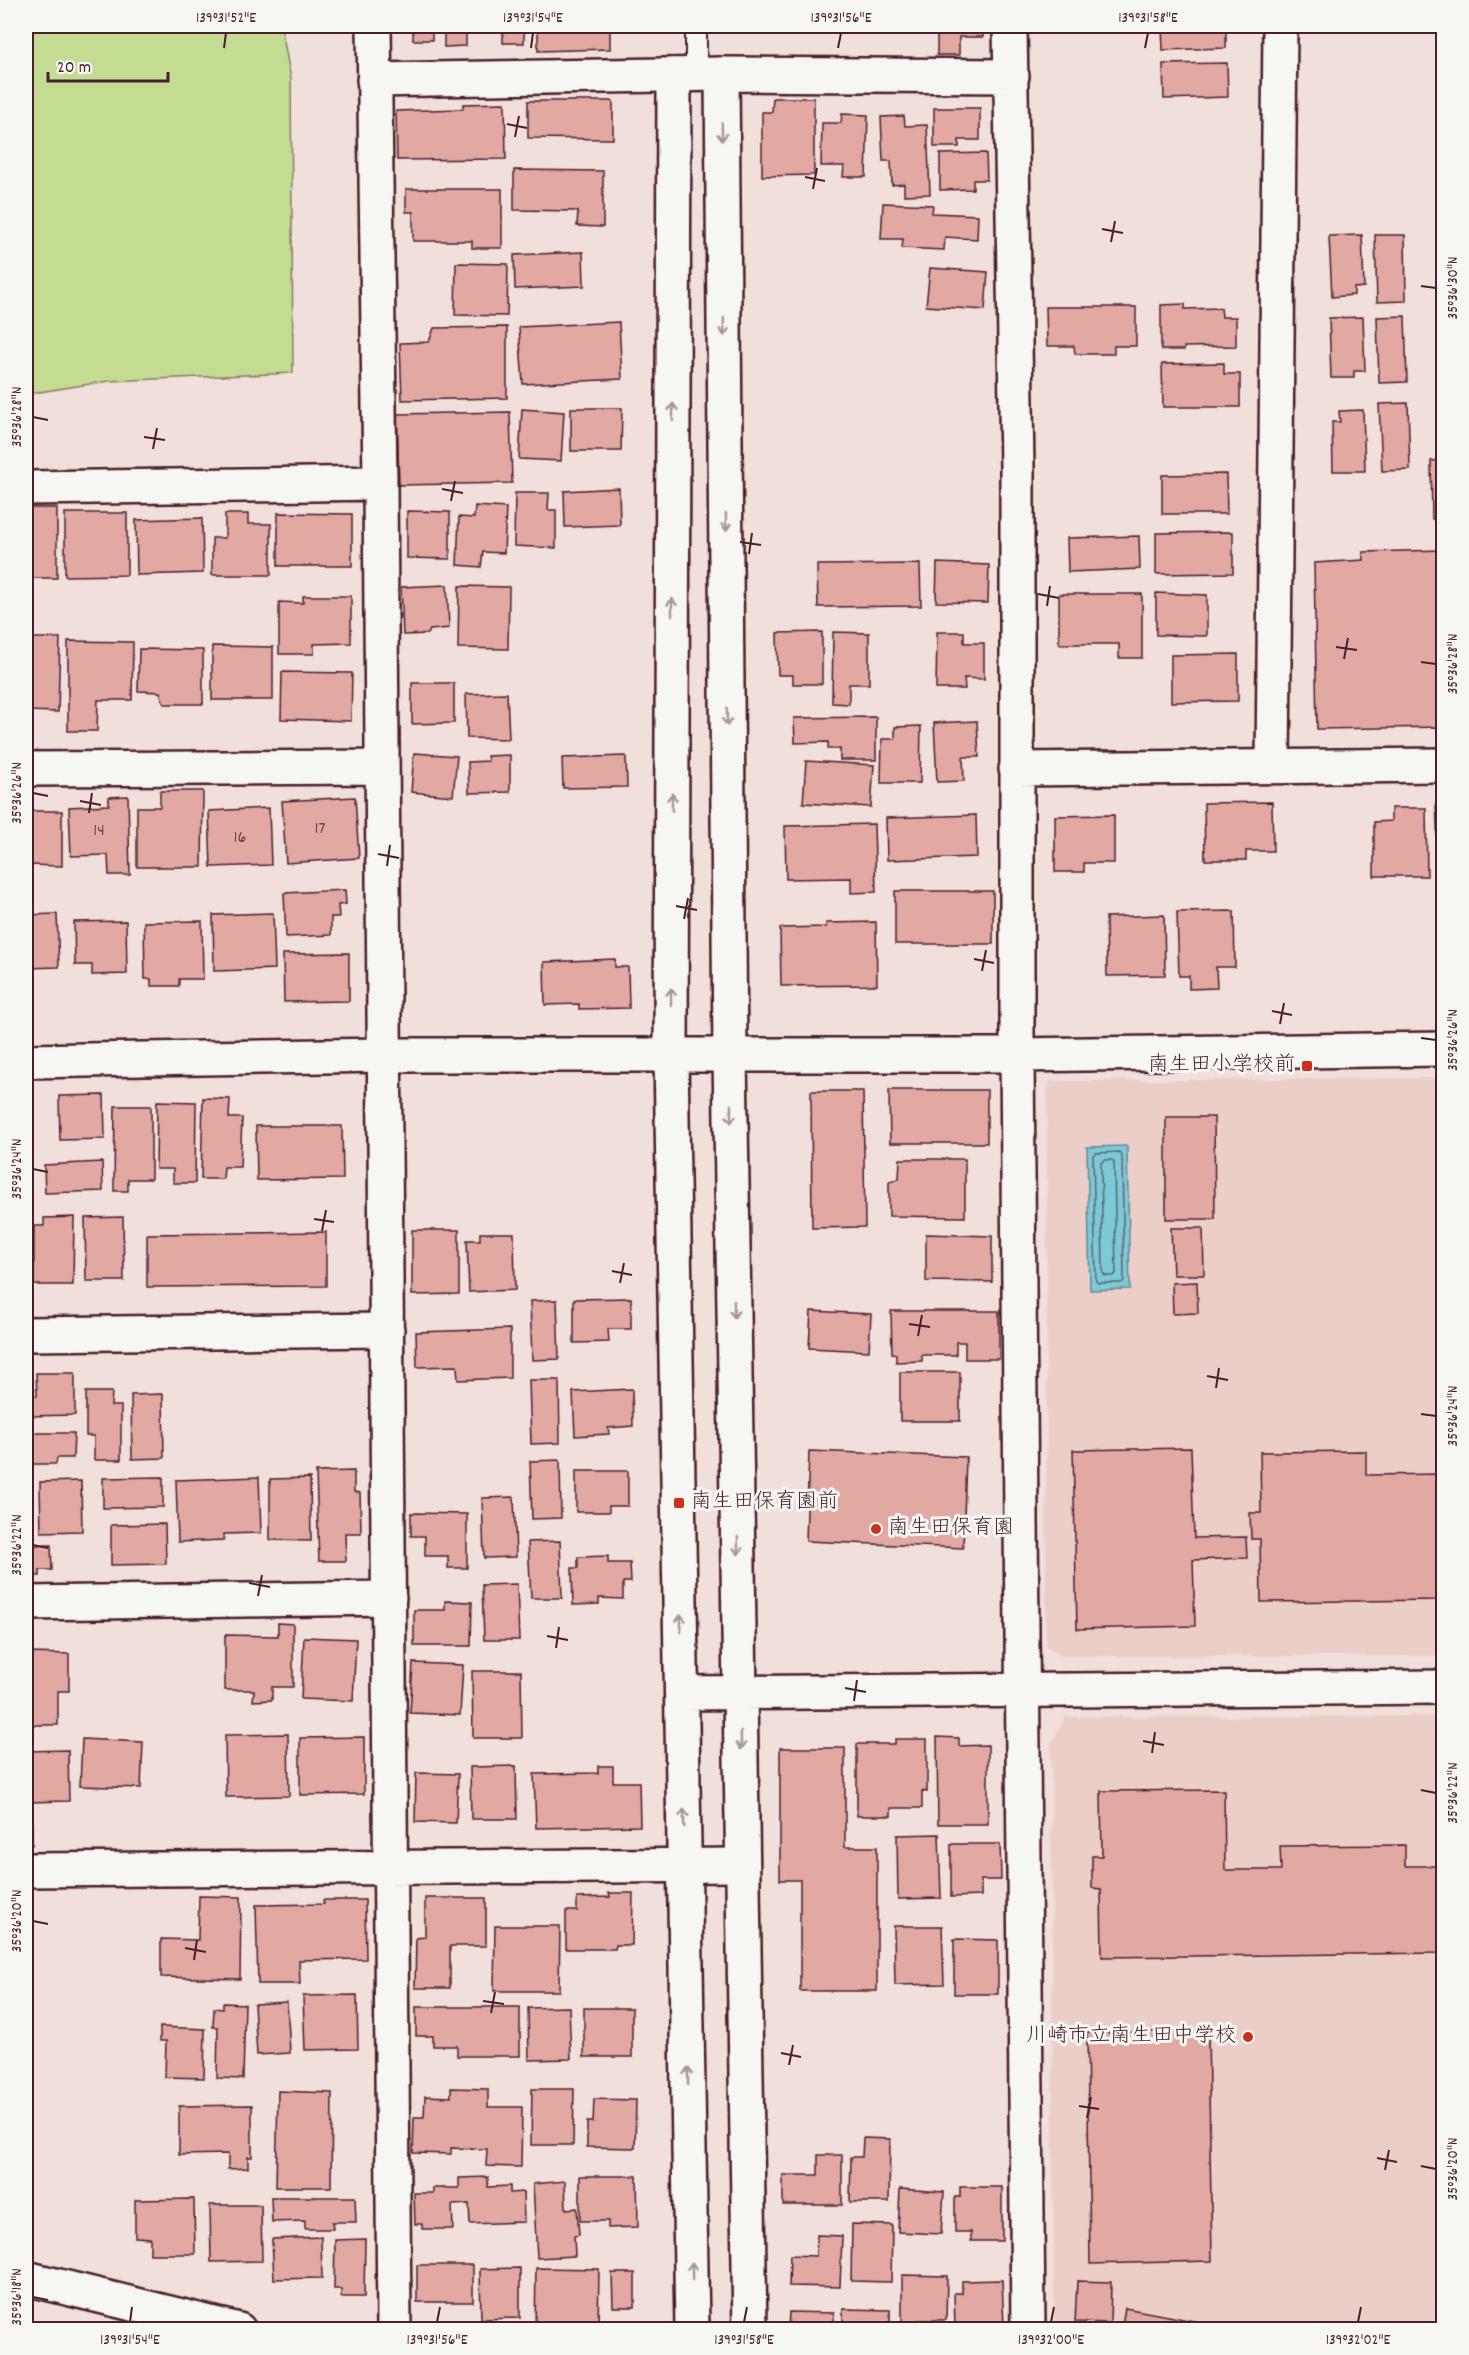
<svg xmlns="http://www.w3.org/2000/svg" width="1469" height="2355" viewBox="0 0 1469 2355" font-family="Dekko,'Klee One',sans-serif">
  <rect width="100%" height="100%" fill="#f0dfda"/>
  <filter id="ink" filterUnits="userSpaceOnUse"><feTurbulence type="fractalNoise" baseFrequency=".0167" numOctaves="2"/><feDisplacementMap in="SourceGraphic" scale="12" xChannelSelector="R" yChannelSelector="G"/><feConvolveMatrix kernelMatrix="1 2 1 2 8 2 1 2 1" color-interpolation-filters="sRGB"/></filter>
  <g filter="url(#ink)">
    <path fill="#eccec9" d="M1443 1078V1656H1062L1046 1646 1047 1093 1050 1081Z
      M1443 1716V2329H1054L1051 1744 1065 1717Z"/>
    <path fill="#c4db92" stroke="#877d5e" stroke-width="1.5" d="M26 26H278L282 31 291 79 293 373 109 381 26 394Z"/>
    <path fill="#7bcad7" stroke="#678692" stroke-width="1.5" d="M1127 1146 1130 1289 1090 1290 1087 1147Z"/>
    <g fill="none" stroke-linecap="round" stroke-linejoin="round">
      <path stroke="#5e6370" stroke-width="1.5" d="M1119 1152 1122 1155 1124 1281 1121 1283H1098L1096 1281 1093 1155 1096 1153Z
        M1104 1160H1112L1114 1162 1116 1273 1114 1276H1105L1103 1273 1101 1163Z"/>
    </g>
    <path fill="#e2a8a2" stroke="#4a1f2b" stroke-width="1.5" d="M398 26H432V40H413V28Z
      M444 26H466V46L444 47Z
      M503 26H524V43H503Z
      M538 26H610V49L538 51Z
      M776 26H831L829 30 776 31Z
      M887 26H929L930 33 887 35Z
      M937 26H983V37H959V55H937Z
      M1162 26H1226V48L1163 50Z
      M1227 63 1228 97 1164 99 1163 64Z
      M773 98H814V175L762 176V112H772Z
      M528 101H613V139L528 138Z
      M505 103 506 159 397 160 396 111 463 109V104Z
      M934 108H980V140H959V147H934Z
      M842 114 868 115 866 177H843L844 166H821L822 123H841Z
      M904 116 905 126 927 125 930 194 904 195V184L892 185 891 161H883L881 117Z
      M986 153 987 180H973V189L940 190V154Z
      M514 170 603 171V227L577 226 578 211 514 210Z
      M406 189H502V248H472V241H413V212H406Z
      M883 203 933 205 932 213 978 215 977 239 945 237 944 250 902 248 903 239H881Z
      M1362 235 1364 287 1354 288V295L1332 297 1329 236Z
      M1375 235H1405L1406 301 1377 302Z
      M583 252 584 286 515 289 514 255Z
      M456 263 508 264 507 316 455 315Z
      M930 268 988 272 985 310 926 306Z
      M1185 304V309L1221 308 1222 317H1236V346L1184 347V350H1161V305Z
      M1046 307H1136V346H1114V354H1075L1074 346H1047Z
      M1405 316 1407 382 1379 383 1377 317Z
      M1363 317 1365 371H1354V378H1331L1329 318Z
      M619 322 622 379 523 384 519 327Z
      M507 327V398L402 400 400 343 429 342 434 328Z
      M1224 363V374H1240V407H1163L1162 364Z
      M1408 403 1410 470 1382 471 1379 404Z
      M571 408H622L621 451H571Z
      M522 409 564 412 561 461 519 459Z
      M1363 410 1365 471H1333L1332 422H1340L1339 411Z
      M510 412 512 483 399 485 397 414Z
      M1444 460V518L1432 519 1431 461Z
      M1226 474 1227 514H1162V475Z
      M619 488 620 525 565 527 564 491Z
      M515 493H549L548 510H556V548L514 546Z
      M475 506 506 508 504 553 483 552 481 567 457 565 459 517 474 518Z
      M26 508H57V578H26Z
      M407 511 450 512V559L407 558Z
      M65 513H127V575L65 576Z
      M278 513 352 514V566H278Z
      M225 514H248V524H271V575H212V538H225Z
      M202 518 203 573 137 575 136 520Z
      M1233 532V573L1156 574V533Z
      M1139 536 1140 569 1068 572 1067 538Z
      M1444 550V727L1317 729 1314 563 1364 560 1363 552Z
      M937 563 989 565 988 603 936 602Z
      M920 564 921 606 818 607 817 565Z
      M447 585 449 628 430 630 428 634 403 635 401 587Z
      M459 586 509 587 508 649 458 648Z
      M1156 593 1207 595V636L1156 635Z
      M1059 594H1142V658H1119V644H1059Z
      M303 596H351V643L314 644V654H279V602L303 603Z
      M822 632V684H793V675H778L777 633Z
      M833 632 869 633V684H849V704L832 703Z
      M937 632H964V643H984V679L964 678 965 689H936Z
      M26 638H60L58 712 26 711Z
      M68 641 133 642 132 700H98L97 731H68Z
      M212 646 273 647V700H212Z
      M139 649 203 650V704H164L160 692 138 691Z
      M1238 654V701L1171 702V655Z
      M282 672 352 673 351 721 281 719Z
      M412 683H454V723L412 724Z
      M507 693 509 739 467 738 466 694Z
      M876 717V760H840V749H828V742L795 743 794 718Z
      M977 721 979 757H963L964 781 937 782 934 723Z
      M921 726 920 783H881L882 739H895V727Z
      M414 753 457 756 453 796 411 792Z
      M510 755V792L469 793 468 762 488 761 487 756Z
      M626 756 627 787 563 788 562 758Z
      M806 761 874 765 871 807 803 803Z
      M160 791H203L202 867H137V807H160Z
      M128 796 130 875H109L108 855 71 856 69 807 109 805V797Z
      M355 797 359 858 286 863 282 801Z
      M1272 802 1273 851H1246V860H1205L1204 803Z
      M1436 803H1444V872H1439Z
      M269 808 271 865 211 867 209 811Z
      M1391 808H1426L1427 876H1374V822L1391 821Z
      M26 811H62V866L28 865V877H26Z
      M976 815 977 857 887 860 886 818Z
      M1114 815V863H1084V872H1055V816Z
      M874 824 876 892 851 893V878L786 879 785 826Z
      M345 890 346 904 338 905 339 917H331V935L286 937 284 893Z
      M895 891H993V944H895Z
      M1234 911 1235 967H1216L1217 988 1189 989V976H1179L1177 912Z
      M273 913 275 969 214 971 213 915Z
      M57 914 59 967 26 968V915Z
      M1164 915 1165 975 1107 976 1106 917Z
      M126 921 127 974 92 975V965H75L74 922Z
      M202 921 203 979H179V986H151V979H145L144 922Z
      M876 922 877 985 781 986 780 928 826 927V923Z
      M349 953V1001L284 1002 283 954Z
      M615 959V967H628L629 1008 579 1009V1004L545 1005 544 962Z
      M889 1090H987V1143H890Z
      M811 1091H863L865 1227 812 1228Z
      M104 1095 105 1139 60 1140 59 1096Z
      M203 1098 230 1099 229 1118H242L240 1167H224L223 1179H201Z
      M157 1101 196 1102 195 1183H173V1169H156Z
      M115 1106H151V1179H128V1191H114Z
      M1166 1117H1214L1215 1219H1166Z
      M256 1126H342L343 1179 257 1180Z
      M900 1159H965V1217L889 1216V1182L899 1179Z
      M102 1162 103 1191 45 1193 44 1165Z
      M74 1217 73 1285H34V1226H44V1218Z
      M123 1217 124 1281H86L85 1218Z
      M1171 1228H1203L1204 1275H1173Z
      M412 1230H459V1294L412 1295Z
      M326 1232V1286L147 1287V1234Z
      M480 1233H514L515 1290 469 1292 467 1240H480Z
      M926 1234 992 1236V1282L926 1281Z
      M1197 1282 1198 1313 1173 1314 1172 1283Z
      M631 1298V1329H608L609 1342 574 1343V1299Z
      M557 1300 559 1359 532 1360 530 1301Z
      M811 1311 871 1314 869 1351 809 1348Z
      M891 1311H999V1359H965V1342H956V1355H922V1361L896 1362V1354L892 1353Z
      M510 1329V1378L458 1380 457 1366 417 1367 416 1332Z
      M900 1372H960V1421H900Z
      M36 1373H75V1415L26 1416V1396H37Z
      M529 1380H559L560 1443 531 1444Z
      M632 1389 633 1426 608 1428 609 1434 575 1436 573 1392Z
      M86 1392H112L111 1406H121V1460H94V1436H86Z
      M163 1394 164 1458 132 1459 131 1395Z
      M26 1433H74L73 1458H57L56 1464H26Z
      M1191 1448 1194 1538 1246 1537 1247 1558 1193 1560 1195 1626 1077 1629 1073 1450Z
      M809 1451 966 1457 963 1548 806 1541Z
      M1366 1451V1475L1444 1474V1600L1261 1602 1260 1539H1251L1250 1513H1261L1260 1452Z
      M560 1460 561 1518 532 1519 530 1461Z
      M354 1471V1492L360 1493 361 1533H345L346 1561H319L316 1472Z
      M576 1471H628V1506H609V1512H576Z
      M163 1477V1507L103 1508V1478Z
      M259 1477 261 1533 224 1534V1540L178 1542 176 1480Z
      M310 1478 311 1541 270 1540V1479Z
      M81 1481 82 1531 41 1532 40 1482Z
      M514 1497 516 1557 484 1558 482 1498Z
      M411 1513 467 1514V1568H448V1556H425V1536H411Z
      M165 1524 166 1564 111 1565V1525Z
      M560 1541 562 1598H531L528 1542Z
      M26 1545H51L52 1570H40V1576H26Z
      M608 1556V1563H630L631 1582H623V1599L599 1598V1604L573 1605 572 1568H578V1557Z
      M517 1584 519 1640H484L482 1585Z
      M445 1601 472 1602 471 1646H414V1610H445Z
      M278 1623 293 1624V1687H272V1700L253 1701 254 1690H225V1635L278 1636Z
      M304 1637 356 1639 353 1701 301 1699Z
      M26 1653 69 1654V1691H58V1725H26Z
      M413 1663 463 1665 460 1715 410 1713Z
      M472 1671H521L522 1738H473Z
      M288 1734 289 1796 226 1797 225 1735Z
      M364 1737V1794L300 1795V1738Z
      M937 1737 959 1738V1746L988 1745V1824H938Z
      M82 1739 143 1742 141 1788 80 1786Z
      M895 1739H927V1792L922 1791V1808H891V1816H857V1744H895Z
      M780 1748H845V1847H877V1991H800V1880H780Z
      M68 1750 69 1801 26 1802V1751Z
      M516 1766 517 1819H471L470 1767Z
      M598 1766H613V1782H639L640 1826 536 1828 534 1774 598 1773Z
      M416 1773 458 1774 456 1823 415 1822Z
      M1224 1790 1225 1870H1281L1280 1846 1405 1845V1866H1444V1953L1102 1957 1101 1889 1092 1888V1856H1102L1101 1791Z
      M26 1823H32V1845H26Z
      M939 1834 941 1898 898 1899 897 1835Z
      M951 1844H1000L1001 1880H981V1896L951 1897Z
      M609 1893H633L632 1945H616L615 1949H566V1911H577V1898L610 1897Z
      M199 1896 241 1897 240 1979 161 1977V1939L198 1940Z
      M425 1898H486V1946H450V1988H415L416 1938 425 1937Z
      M323 1900H365L366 1959 299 1960 300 1984H258L256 1905 324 1904Z
      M495 1926H560L559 1991H494Z
      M894 1926H942L944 1984 895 1985Z
      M954 1939 998 1940V1994H954Z
      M357 1995 358 2049 305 2050 303 1996Z
      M287 2002 290 2053 257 2055 254 2004Z
      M223 2003 245 2004 243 2079 217 2078 218 2027H213L214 2008 223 2009Z
      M416 2007H520V2056H457V2046H433V2036H416Z
      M569 2007 571 2059 529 2060 528 2008Z
      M584 2008H632V2057H584Z
      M160 2027 205 2029 204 2078 165 2077 166 2041H160Z
      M1208 2031 1212 2261 1090 2264 1087 2033Z
      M451 2088 488 2089V2107H522L521 2167 486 2166 487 2149 451 2148V2154L413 2153 414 2117H424L425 2096 451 2097Z
      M532 2089H574L573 2145H531Z
      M278 2091 332 2093 331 2187H276Z
      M594 2099 636 2100 635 2148 587 2147V2122H593Z
      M252 2105V2157H248V2168L228 2169V2154L179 2155V2106Z
      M863 2138 890 2139 889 2202H850L851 2157H862Z
      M818 2155H842V2205H783V2175H818Z
      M580 2176H637L638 2227 608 2228V2221H580Z
      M488 2177V2187L510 2186V2193L523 2192 524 2222 470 2224 469 2204 452 2205 453 2229H422V2224H415L414 2193H433V2188H459V2178Z
      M565 2181 566 2209 577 2208 579 2235 574 2236 575 2256 537 2258 533 2184Z
      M960 2187H1002V2241H971V2232H955V2197H960Z
      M900 2189 944 2192 941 2234 898 2232Z
      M271 2197H355L356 2222H332L333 2229H305V2221L272 2222Z
      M194 2199 195 2254H150V2238L135 2237V2200Z
      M210 2205H261L262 2261 211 2262Z
      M852 2224 892 2225 891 2282 851 2281Z
      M817 2235 842 2236 840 2287 789 2286 790 2255 816 2256Z
      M321 2237 322 2278 274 2279 272 2239Z
      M365 2239 364 2297H341V2289H334L335 2240Z
      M417 2265H473V2302H417Z
      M520 2268V2318L481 2319 480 2269Z
      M536 2268 599 2269 598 2330H535Z
      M612 2273H635V2307H613Z
      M902 2275 947 2276 946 2320H917V2330H902Z
      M1002 2280 1004 2327 955 2328 954 2293H962V2281Z
      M1077 2281 1111 2282 1110 2323 1075 2322Z
      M1125 2308 1205 2323 1204 2330H1121Z
      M843 2309 890 2310V2330H843Z
      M789 2312 834 2313V2330H788Z"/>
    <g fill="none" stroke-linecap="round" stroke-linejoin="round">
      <g stroke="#4a1f2b" stroke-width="24">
        <path id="lane" d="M696 26V74"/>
      </g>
      <g stroke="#4a1f2b" stroke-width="38">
        <path id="street" d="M374 26 380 483 394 2330
          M1010 26 1017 468V1055L1028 2330
          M374 80 722 74 1012 76
          M26 488 380 483
          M1273 766 1280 26
          M26 769 382 767
          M1016 769 1444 765
          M26 1334 387 1330
          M26 1603 389 1598
          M26 1870 742 1865"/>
      </g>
      <g stroke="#4a1f2b" stroke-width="38">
        <path id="secondary" d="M722 74 730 1056 750 2330
          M674 75 671 1055 692 2330
          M26 1061 384 1055H1017L1444 1049
          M682 1693 1444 1687
          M26 2278 239 2330"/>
      </g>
      <use href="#lane" stroke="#f6f6f2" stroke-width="20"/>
      <use href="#street" stroke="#f6f6f2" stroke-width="33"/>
      <use href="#secondary" stroke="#f6f6f2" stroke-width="33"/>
    </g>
    <defs><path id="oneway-shaft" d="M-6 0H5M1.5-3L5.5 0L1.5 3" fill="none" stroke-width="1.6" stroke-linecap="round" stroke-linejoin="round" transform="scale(1.5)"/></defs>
    <g stroke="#a99598">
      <use href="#oneway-shaft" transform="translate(722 132) rotate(89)"/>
      <use href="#oneway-shaft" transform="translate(724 327) rotate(89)"/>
      <use href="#oneway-shaft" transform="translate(673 412) rotate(-90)"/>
      <use href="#oneway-shaft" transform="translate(726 522) rotate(89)"/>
      <use href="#oneway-shaft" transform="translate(672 607) rotate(-90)"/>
      <use href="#oneway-shaft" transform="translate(727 717) rotate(89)"/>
      <use href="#oneway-shaft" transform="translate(672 802) rotate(-90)"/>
      <use href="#oneway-shaft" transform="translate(671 997) rotate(-90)"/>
      <use href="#oneway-shaft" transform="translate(731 1114) rotate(89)"/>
      <use href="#oneway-shaft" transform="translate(734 1309) rotate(89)"/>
      <use href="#oneway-shaft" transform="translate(738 1546) rotate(89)"/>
      <use href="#oneway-shaft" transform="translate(681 1623) rotate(-91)"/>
      <use href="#oneway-shaft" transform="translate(741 1741) rotate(89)"/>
      <use href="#oneway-shaft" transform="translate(684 1818) rotate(-91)"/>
      <use href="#oneway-shaft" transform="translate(688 2076) rotate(-91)"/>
      <use href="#oneway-shaft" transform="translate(692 2271) rotate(-91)"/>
    </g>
  </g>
  <path fill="none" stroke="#4a1f2b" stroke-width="2" d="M224 48 226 33M531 48 533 33M838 48 841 33M1145 48 1148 33M507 124 527 128M515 137 519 116M805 177 825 181M813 189 817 168M1102 229 1123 233M1111 242 1115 221M1421 286 1436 288M33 417 48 420M144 437 165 440M153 449 157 428M442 489 463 493M451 501 455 481M740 542 761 545M749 554 752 533M1038 594 1059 598M1047 606 1050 586M1336 647 1357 650M1344 659 1348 638M1421 662 1436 664M33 793 48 796M80 801 101 805M89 813 92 793M378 854 399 858M387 866 390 845M676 906 697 910M684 919 688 898M974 959 994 963M982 971 986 950M1272 1011 1292 1015M1280 1024 1284 1003M1421 1038 1436 1040M33 1169 48 1172M314 1219 334 1222M322 1231 326 1210M612 1271 632 1275M620 1283 624 1263M909 1324 930 1327M918 1336 922 1315M1207 1376 1228 1380M1216 1388 1219 1368M1421 1414 1436 1416M33 1545 48 1548M249 1583 270 1587M258 1596 262 1575M547 1636 568 1640M556 1648 559 1627M845 1688 866 1692M854 1701 857 1680M1143 1741 1164 1745M1152 1753 1155 1732M1421 1790 1436 1793M33 1921 48 1924M185 1948 206 1952M194 1960 197 1940M483 2001 504 2004M491 2013 495 1992M781 2053 801 2057M789 2065 793 2045M1079 2106 1099 2109M1087 2118 1091 2097M1377 2158 1397 2162M1421 2166 1436 2169M1385 2170 1389 2150M33 2297 48 2300M130 2322 132 2307M437 2322 440 2307M744 2322 747 2307M1051 2322 1054 2307M1358 2322 1361 2307"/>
  <g fill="#c8321e" stroke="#f6f6f2" stroke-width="2">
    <rect x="1301" y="1060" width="12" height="12" rx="3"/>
    <rect x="673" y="1497" width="12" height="12" rx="3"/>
    <circle cx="876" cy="1529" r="6"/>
    <circle cx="1248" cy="2037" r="6"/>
  </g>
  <g text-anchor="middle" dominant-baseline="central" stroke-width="6" stroke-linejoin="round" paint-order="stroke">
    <g font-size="18" fill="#704149">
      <text x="320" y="829">17</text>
      <text x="99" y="831">14</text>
      <text x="240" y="838">16</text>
    </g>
    <g font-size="21" fill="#4a1f2b" stroke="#f6f6f2" text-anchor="end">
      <text x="1295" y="1066">南生田小学校前</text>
      <text x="691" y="1503" text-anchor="start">南生田保育園前</text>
      <text x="888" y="1529" text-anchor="start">南生田保育園</text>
      <text x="1236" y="2037">川崎市立南生田中学校</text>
    </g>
  </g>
  <rect width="1469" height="2355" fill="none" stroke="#f6f6f2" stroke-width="66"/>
  <path d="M48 72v9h120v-9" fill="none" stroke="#4a1f2b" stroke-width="3"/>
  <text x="57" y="72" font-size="18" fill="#4a1f2b" stroke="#f6f6f2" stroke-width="4.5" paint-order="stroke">20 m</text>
  <rect x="33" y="33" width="1403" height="2289" fill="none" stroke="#4a1f2b" stroke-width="2"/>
  <g font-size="15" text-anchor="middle" fill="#4a1f2b">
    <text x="226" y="22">139°31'52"E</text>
    <text x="533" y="22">139°31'54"E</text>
    <text x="841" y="22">139°31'56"E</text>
    <text x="1148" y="22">139°31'58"E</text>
    <text transform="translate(1452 288) rotate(-90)" y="5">35°36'30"N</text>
    <text transform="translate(16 417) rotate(-90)" y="5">35°36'28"N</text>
    <text transform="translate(1452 664) rotate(-90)" y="5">35°36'28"N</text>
    <text transform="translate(16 793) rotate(-90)" y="5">35°36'26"N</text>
    <text transform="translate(1452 1040) rotate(-90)" y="5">35°36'26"N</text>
    <text transform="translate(16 1169) rotate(-90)" y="5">35°36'24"N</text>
    <text transform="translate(1452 1416) rotate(-90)" y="5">35°36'24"N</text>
    <text transform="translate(16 1545) rotate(-90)" y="5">35°36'22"N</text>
    <text transform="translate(1452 1793) rotate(-90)" y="5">35°36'22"N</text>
    <text transform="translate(16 1921) rotate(-90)" y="5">35°36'20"N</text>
    <text transform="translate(1452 2169) rotate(-90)" y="5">35°36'20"N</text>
    <text transform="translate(16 2297) rotate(-90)" y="5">35°36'18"N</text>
    <text x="130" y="2344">139°31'54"E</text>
    <text x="437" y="2344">139°31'56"E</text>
    <text x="744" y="2344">139°31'58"E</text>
    <text x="1051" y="2344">139°32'00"E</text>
    <text x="1358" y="2344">139°32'02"E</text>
  </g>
</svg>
